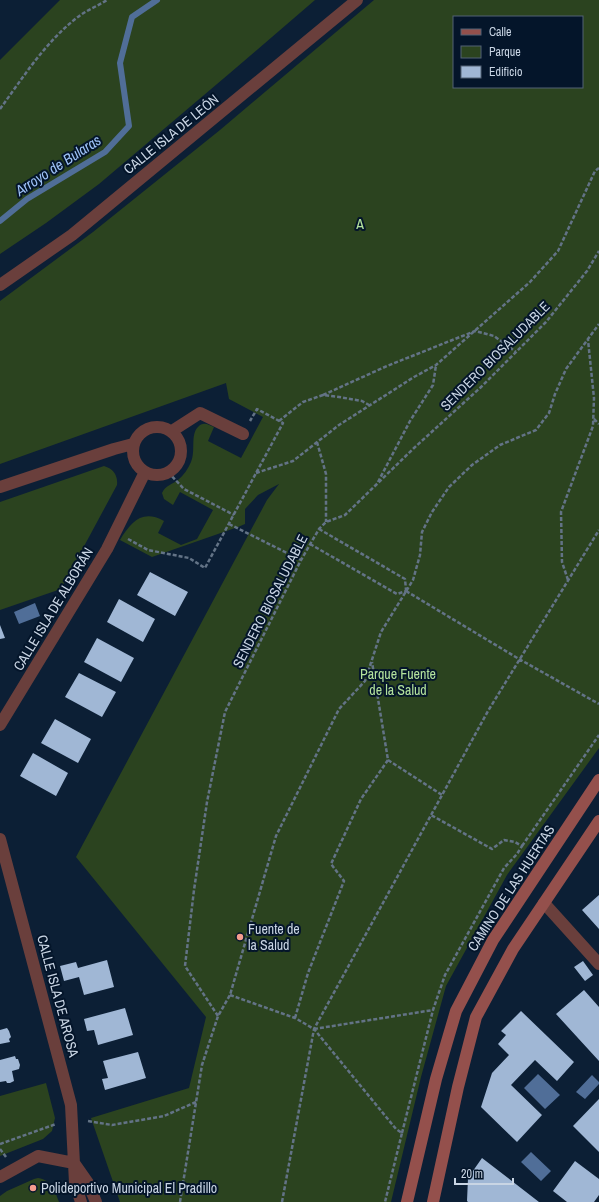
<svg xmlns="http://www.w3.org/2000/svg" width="599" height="1202" viewBox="0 0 599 1202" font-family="'Archivo Narrow',sans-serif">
  <rect width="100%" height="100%" fill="#0c1f35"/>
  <path fill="#2b431f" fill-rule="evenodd" d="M60 0H315L230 73 99 184 46 223 0 254V60Z
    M374 0H599V748L507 875 446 986 421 1077 391 1202H120L91 1118 189 1088 206 1017 76 857 267 500 279 484 258 495 245 509V524L238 527 152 557 120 540C131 522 142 509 164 521L158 533 181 545 197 539 213 510 180 492 173 505 164 499 162 493C166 485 171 485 178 480 184 475 188 469 191 462 196 450 190 435 198 427 203 421 209 425 214 427L208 441 241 458 263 417 229 399 226 383 0 464V301L93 232 220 130ZM454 17H582V87H454Z
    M104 466C114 469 118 476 117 485L61 589 0 610V502Z
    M46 1083 55 1118 52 1131 43 1139 0 1156V1096Z
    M38 1178C53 1181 54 1189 59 1202H0V1196L7 1191 34 1179Z"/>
  <path fill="#506e98" d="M35 603 40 616 19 624 14 612Z
    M538 1074 560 1095 545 1109 524 1088Z
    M592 1075 599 1082V1084L585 1099 576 1092Z
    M531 1152 551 1171 541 1181 521 1162Z"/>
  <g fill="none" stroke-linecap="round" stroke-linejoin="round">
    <path stroke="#506e98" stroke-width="6" d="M0 221 27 199 105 152 129 126 120 63 132 17 157 0"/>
  </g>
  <path fill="#a0b7d5" d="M150 572 188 592 175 616 137 595Z
    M119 599 155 619 143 642 107 622Z
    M0 625 5 638 0 639Z
    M97 638 134 658 121 682 84 662Z
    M79 673 116 692 102 717 65 697Z
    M55 719 91 739 78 763 41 743Z
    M33 753 68 773 56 796 20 776Z
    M599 895V929L582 910Z
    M107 960 114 987 84 995 79 977 64 981 60 966 76 962 78 968Z
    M583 961 593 975 585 981 574 967Z
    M584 990 599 1007V1061L556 1014Z
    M125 1008 133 1035 98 1045 94 1030 87 1031 84 1019Z
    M521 1011 574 1062 557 1081 535 1060 511 1085 542 1115 517 1142 481 1107 492 1073 509 1055 498 1044 506 1035 501 1031Z
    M7 1028 9 1031 11 1037 9 1039 10 1042 0 1044V1030Z
    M138 1052 146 1078 105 1090 102 1079 108 1078 103 1061Z
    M15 1056 16 1059H18L20 1065 19 1069 12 1071 14 1081 10 1083H7L6 1081 0 1082V1060Z
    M599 1099V1152L573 1126Z
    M482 1158 539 1202H468L467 1201 468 1178Z
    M575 1161 599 1179V1195L594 1202H567L553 1191Z"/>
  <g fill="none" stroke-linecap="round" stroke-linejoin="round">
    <path stroke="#637386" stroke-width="2.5" stroke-dasharray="4 2" stroke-linecap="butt" d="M0 109C24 76 48 38 82 14 90 9 99 5 107 0
      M323 395 387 366 475 331 494 336 516 352
      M594 419 599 424
      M279 421 303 402 323 395 339 397 362 401 369 405
      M317 442 326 474V522
      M168 472 184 489 234 515
      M256 473 293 461 339 425 414 377 436 365 530 282 558 251 595 171 599 168
      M378 482 410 421 433 385 436 365
      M229 524 301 560
      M319 529 405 579 406 590
      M128 539 148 550 189 558 205 568 283 423 257 409 250 421
      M310 544 397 594 406 591
      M568 580 562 562 561 512 593 426 594 398 588 340
      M406 591 519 659 599 704
      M388 760 442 795
      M522 846 599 735
      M230 995 295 1018 314 1029 396 1129 402 1133 385 1202
      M218 1016 185 966 194 890 207 802 225 712 301 560 319 529 326 522 345 515 414 448 480 388 546 322 587 271 599 251
      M295 1018 308 973 344 881 331 864 361 799 388 760 372 662
      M314 1029 433 1010
      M88 1121 112 1125 164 1116 196 1102
      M402 1133 433 1010 445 975 504 868 517 854 522 846 515 842 504 840 492 849 431 815
      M0 1144 56 1124
      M0 1149 6 1157
      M180 1202 202 1065 218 1016 230 995 276 836 339 709 365 681 381 632 413 580 420 555 422 532 432 512 449 487 472 465 500 445 536 430 549 413 555 394 566 369 599 324
      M282 1202 314 1029 488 711 599 530"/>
    <path stroke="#6a3f3c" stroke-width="12" d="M0 285 72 235 357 0
      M133 451a24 24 0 1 1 48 0a24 24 0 1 1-48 0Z
      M172 431 200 413 243 434
      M0 487 114 449 133 444
      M0 725 107 549 145 472
      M0 839 71 1105 75 1183 81 1202
      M544 903 599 964
      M74 1163 88 1183 96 1202
      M0 1177 38 1156 74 1163"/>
    <path stroke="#94504c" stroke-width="12" d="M407 1202 436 1079 456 1011 493 940 599 780
      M433 1202 458 1087 476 1017 513 949 599 821"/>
  </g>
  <g fill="#f59d8e" stroke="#04152a" stroke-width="1.5">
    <circle cx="240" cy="937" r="4"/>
    <circle cx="33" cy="1188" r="4"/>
  </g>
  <g text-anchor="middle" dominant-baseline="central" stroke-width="4" stroke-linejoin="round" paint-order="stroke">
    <g font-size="14" fill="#c9d5e4" stroke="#04152a">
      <text transform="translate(171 134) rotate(-39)">CALLE ISLA DE LEÓN</text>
      <text transform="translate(495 356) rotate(-45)">SENDERO BIOSALUDABLE</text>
      <text transform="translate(270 601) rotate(-63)">SENDERO BIOSALUDABLE</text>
      <text transform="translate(53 609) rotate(-59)">CALLE ISLA DE ALBORÁN</text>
      <text transform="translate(511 888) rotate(-57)">CAMINO DE LAS HUERTAS</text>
      <text transform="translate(58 996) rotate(75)">CALLE ISLA DE AROSA</text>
    </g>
    <g font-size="14" fill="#b3e29c" stroke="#04152a">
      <text x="360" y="224">A</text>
      <text x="398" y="674">Parque Fuente<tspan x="398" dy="16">de la Salud</tspan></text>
    </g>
    <g font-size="14" fill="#c9d5e4" stroke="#04152a" text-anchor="start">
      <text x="248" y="929">Fuente de<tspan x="248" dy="16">la Salud</tspan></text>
      <text x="41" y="1188">Polideportivo Municipal El Pradillo</text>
    </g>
    <g font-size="15" font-style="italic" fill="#9dc1f6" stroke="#04152a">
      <text transform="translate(58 165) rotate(-33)">Arroyo de Bularas</text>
    </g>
  </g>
  <rect x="453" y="16" width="130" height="72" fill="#04152a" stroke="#536274"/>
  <rect x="461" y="29" width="20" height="6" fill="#94504c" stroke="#536274"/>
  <text x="489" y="36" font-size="12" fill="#c9d5e4">Calle</text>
  <rect x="461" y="46" width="20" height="12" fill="#2b431f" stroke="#536274"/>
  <text x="489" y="56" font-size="12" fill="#c9d5e4">Parque</text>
  <rect x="461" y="66" width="20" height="12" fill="#a0b7d5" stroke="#536274"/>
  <text x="489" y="76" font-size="12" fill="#c9d5e4">Edificio</text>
  <path d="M455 1178v6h58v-6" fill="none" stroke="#c9d5e4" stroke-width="2"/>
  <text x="461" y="1178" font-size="12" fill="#c9d5e4" stroke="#04152a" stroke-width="3" paint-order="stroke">20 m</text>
</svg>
